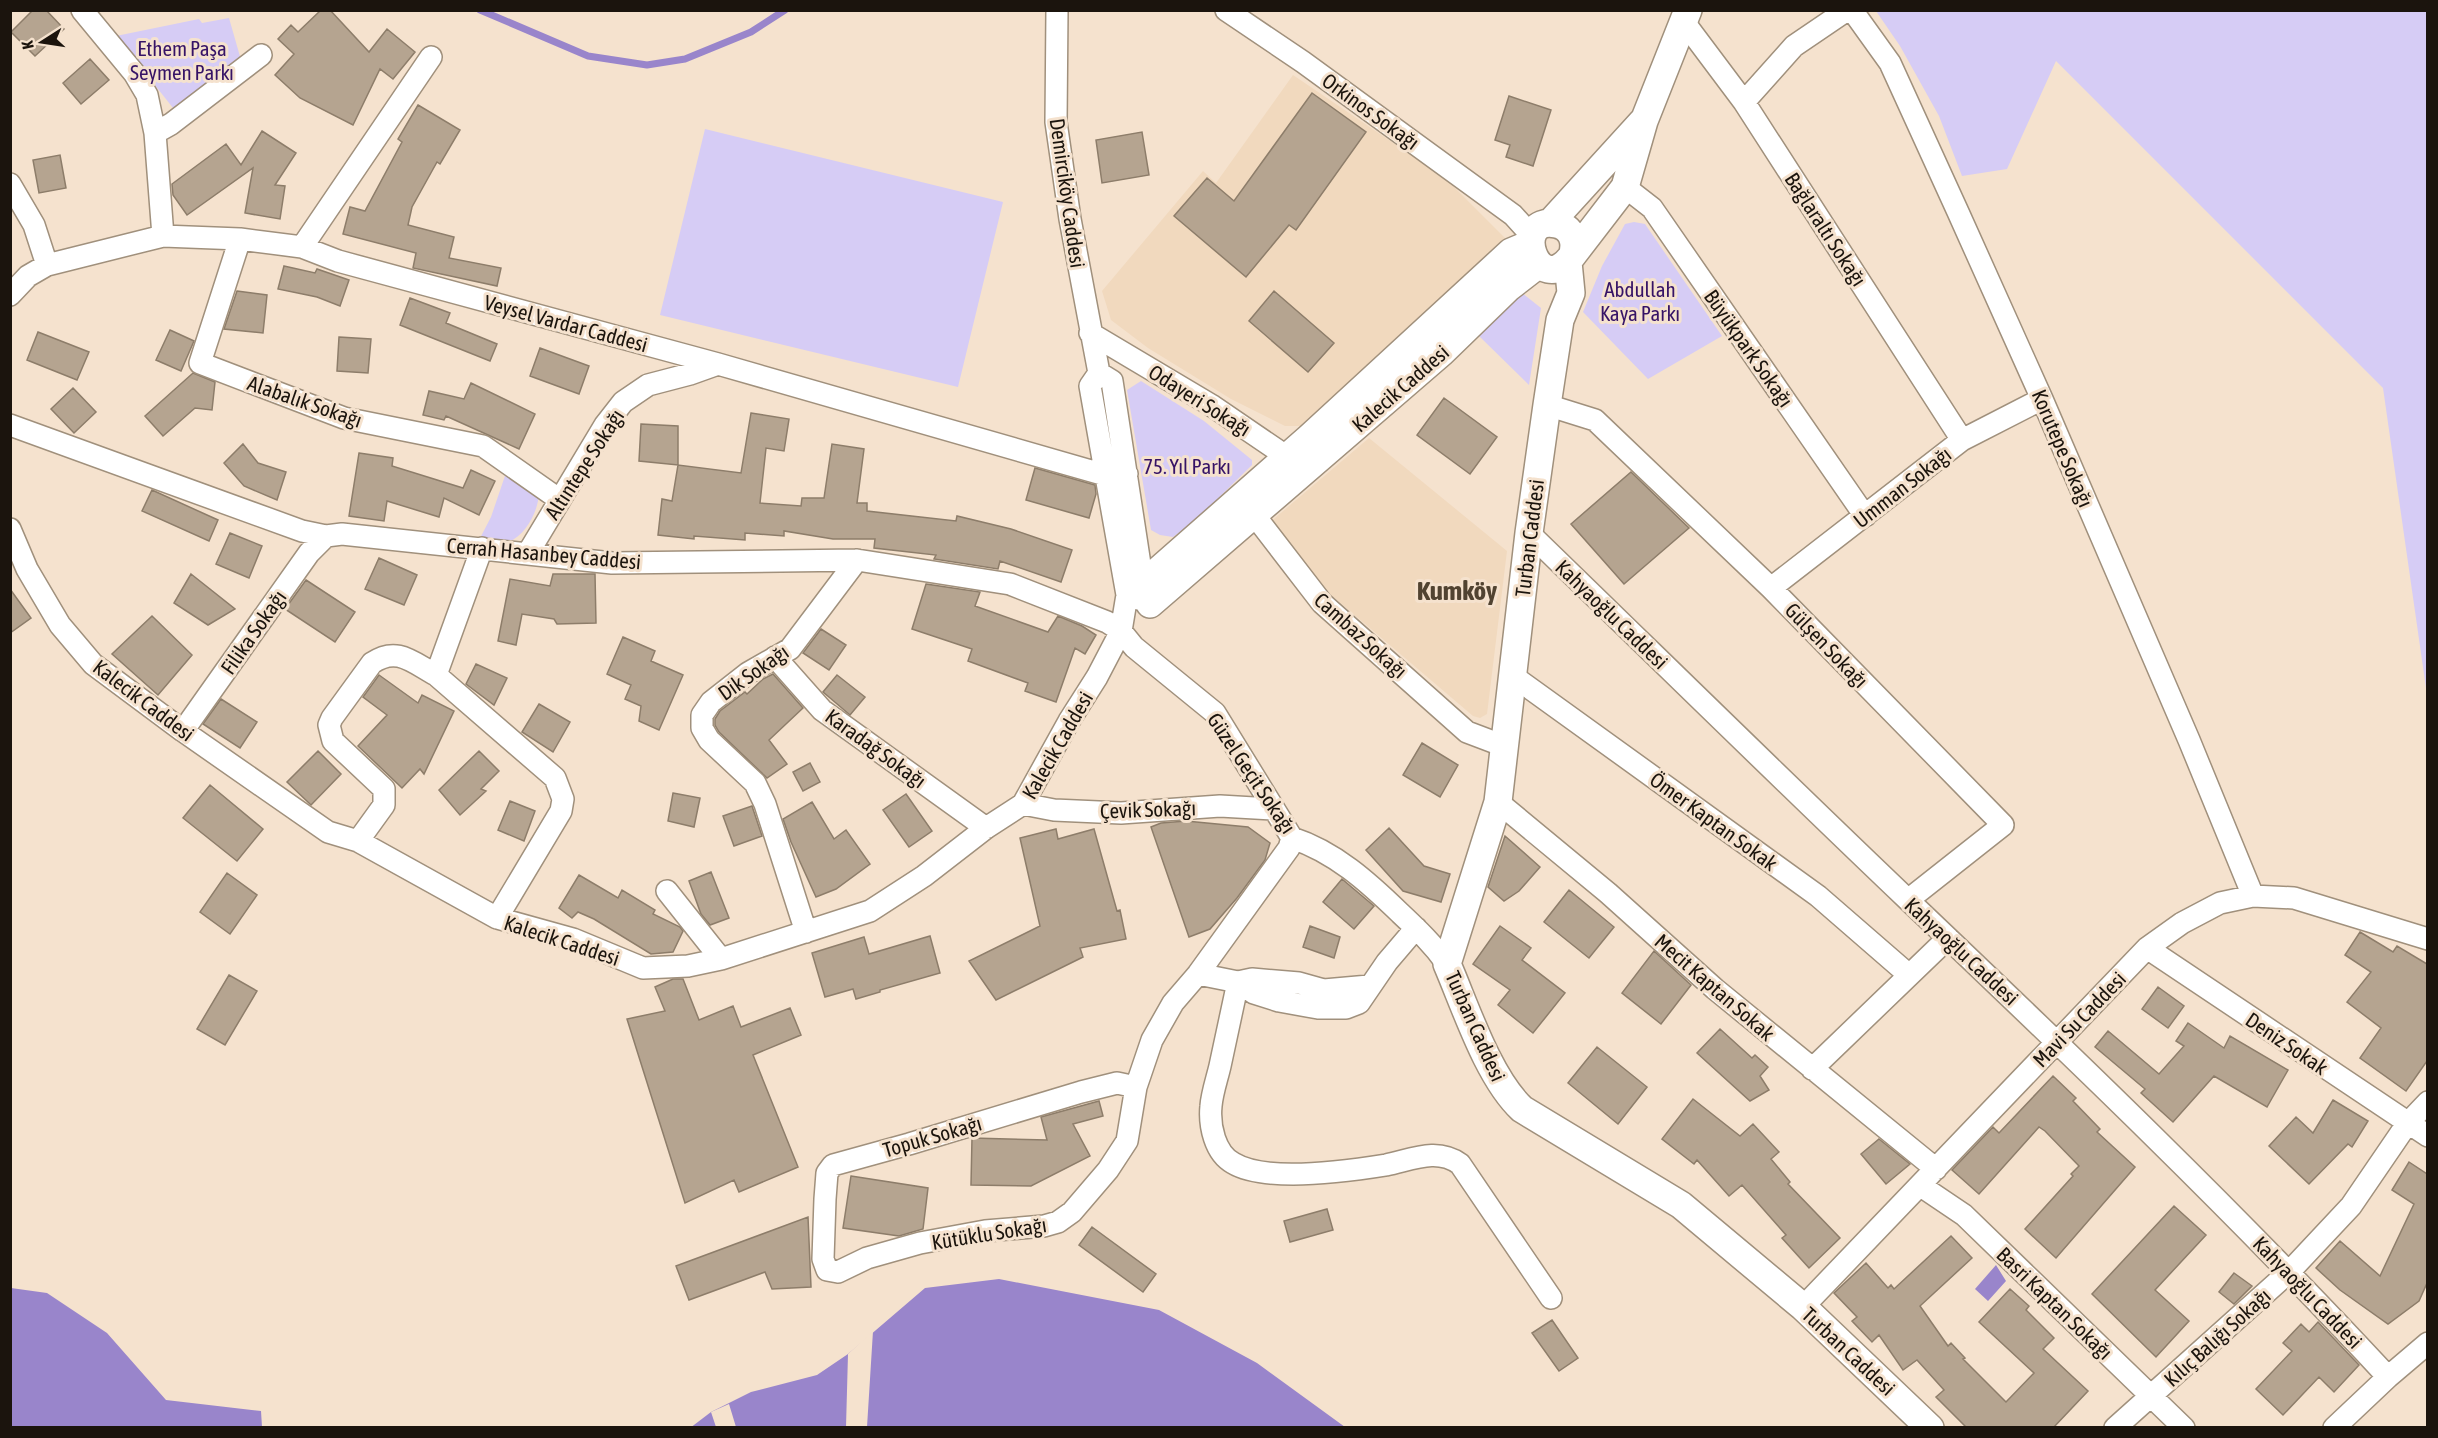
<svg xmlns="http://www.w3.org/2000/svg" width="2438" height="1438" viewBox="0 0 2438 1438" font-family="'Asap Condensed',sans-serif">
  <rect width="100%" height="100%" fill="#f5e2ce"/>
  <path fill="#f1d9be" d="M1293 75 1445 178 1506 239 1303 426H1285L1231 399 1148 348 1111 320 1102 291 1203 171 1216 183Z
    M1369 438 1507 551 1487 714 1480 718 1473 716 1324 589 1269 523Z"/>
  <path fill="#d6ccf5" d="M1876 11H2427V695L2383 388 2056 61 2007 169 1962 176 1939 116 1900 46Z
    M229 18 241 60 177 113 116 36 199 19 202 23Z
    M705 129 1003 202 958 387 660 315Z
    M1634 222 1645 224 1722 336 1648 379 1583 312 1602 266 1625 224Z
    M1521 292 1541 308 1529 385 1479 336 1507 302Z
    M1141 381 1204 421 1252 460V465L1196 520 1173 537 1160 535 1151 530 1127 390Z
    M507 470 539 493C538 512 526 536 506 543 498 546 486 544 477 544L491 517Z"/>
  <path fill="#9985cb" d="M1996 1265 2006 1281 1988 1301 1975 1289Z
    M999 1279 1159 1310 1257 1363 1345 1427 690 1428 711 1412 751 1392 817 1375 848 1354 925 1288Z
    M11 1288 47 1293 107 1333 166 1400 261 1411 262 1427H11Z"/>
  <path fill="#f5e2ce" d="M873 1331 867 1427H846L848 1354Z
    M729 1404 736 1427H716L711 1412Z"/>
  <g fill="none" stroke-linecap="round" stroke-linejoin="round">
    <path stroke="#9985cb" stroke-width="7" d="M480 10 588 56 647 65 685 59 751 32 785 10"/>
  </g>
  <path fill="#b5a490" stroke="#8d7d6a" stroke-width="1.5" d="M33 10H46L64 29 35 56 11 32Z
    M321 10H330L369 52 387 29 415 52 393 79 380 69 353 125 300 98 275 75 294 54 278 39 291 25 298 32Z
    M90 59 109 80 81 104 63 83Z
    M1312 93 1366 132 1296 230 1289 225 1246 277 1174 216 1207 178 1234 201Z
    M1509 96 1551 110 1533 166 1506 157 1510 145 1495 140Z
    M418 105 460 130 440 164 437 162 412 207 408 225 454 237 449 258 501 268 497 286 413 268 416 253 343 234 350 207 365 211 402 142 398 139Z
    M262 131 296 153 275 185 285 186 280 219 245 213 253 168 187 215 173 195 172 184 226 144 241 165Z
    M1142 132 1149 175 1102 183 1096 140Z
    M60 155 66 188 39 193 33 160Z
    M284 266 315 273 317 269 349 280 340 306 317 297 278 289Z
    M237 291 267 295 263 333 224 329Z
    M1274 291 1334 343 1308 372 1249 321Z
    M410 298 450 313 446 323 497 344 490 361 400 325Z
    M170 330 194 341 181 371 156 360Z
    M38 332 89 352 77 380 27 360Z
    M339 337 371 339 368 373 337 371Z
    M540 348 589 366 579 394 530 376Z
    M193 373 215 382 212 410 195 408 163 436 145 416Z
    M471 383 535 414 519 449 446 416 444 420 423 415 429 391 464 399Z
    M73 388 96 412 74 433 51 409Z
    M1444 398 1497 437 1470 474 1417 435Z
    M751 413 789 419 784 451 766 448 760 503 801 506 802 498H824L832 444 864 449 857 503H867V511L956 521 957 516 1011 529 1072 550 1061 582 1000 561 998 569 934 559 936 555 874 548 875 539H833L784 531V536L745 533V540L694 536V539L658 535 662 499 672 501 678 465 741 473Z
    M641 424 678 426V465L639 461Z
    M243 444 258 463 286 472 277 500 244 486 224 463Z
    M359 453 393 458 392 466 463 488 471 470 495 481 479 515 444 498 439 517 387 501 384 521 349 516Z
    M1035 468 1095 485 1096 494 1089 518 1026 500Z
    M1631 472 1689 528 1624 584 1571 524Z
    M152 490 218 520 209 541 142 511Z
    M230 533 262 546 249 578 216 564Z
    M379 558 417 575 404 605 365 589Z
    M191 574 235 609 208 625 174 603Z
    M553 574H595L596 623 557 624 554 619 522 614 516 645 498 641 510 579 550 586Z
    M306 580 355 612 335 642 285 609Z
    M926 584 980 592 975 606 1048 632 1058 616 1082 626 1096 635 1085 654 1075 648 1056 702 1025 691 1028 683 968 661 972 649 912 629Z
    M10 589 31 618 10 633Z
    M152 616 192 655 158 695 112 654Z
    M821 629 846 645 829 670 803 653Z
    M623 637 655 651 651 661 683 675 659 730 639 721 641 706 625 699 631 685 607 674Z
    M476 664 507 678 494 705 466 684Z
    M773 674 803 708 769 740 787 764 767 778 719 732 715 725V719L720 711 745 692 747 694 763 679Z
    M379 675 418 703 422 695 454 711 424 774 420 769 402 788 358 746 387 715 363 697Z
    M837 675 865 697 850 715 823 692Z
    M221 699 257 722 240 748 203 724Z
    M539 704 570 722 553 752 522 732Z
    M1422 743 1458 765 1440 797 1403 775Z
    M318 751 341 774 311 805 287 782Z
    M479 751 499 771 481 789 486 791 460 815 439 790Z
    M810 763 820 782 803 791 793 772Z
    M210 785 263 829 237 861 183 818Z
    M673 793 700 798 694 827 668 821Z
    M906 794 932 831 909 847 883 810Z
    M510 801 535 811 524 841 498 830Z
    M812 802 834 839 846 830 870 864 836 889 816 897 791 842 783 819Z
    M752 806 762 836 734 846 723 816Z
    M1186 821 1248 827 1270 843 1265 860 1237 898 1210 929 1189 937 1151 827 1161 823Z
    M1389 828 1424 866 1450 874 1441 902 1403 891 1366 850Z
    M1056 829 1058 839 1094 829 1117 911 1120 910 1126 939 1080 948 1083 957 996 1000 969 961 1040 926 1020 838Z
    M1505 836 1540 867 1519 891 1504 901 1488 887Z
    M711 872 729 918 710 925 701 914 689 881Z
    M227 873 257 895 230 934 200 912Z
    M579 875 618 898 622 890 655 910 653 914 680 927 683 931 673 952 651 954 594 919 578 912 572 918 559 908Z
    M1342 879 1374 906 1354 929 1323 902Z
    M1569 890 1614 927 1589 958 1544 922Z
    M1310 926 1340 937 1334 958 1303 947Z
    M1500 926 1531 948 1522 960 1565 993 1533 1033 1498 1005 1510 990 1473 964Z
    M2360 932 2393 952 2397 946 2427 964V1061L2406 1091 2360 1058 2381 1028 2347 1002 2371 972 2345 955Z
    M930 936 940 973 880 990V992L856 999 853 989 825 997 812 953 864 937 869 954Z
    M1654 951 1691 985 1661 1024 1622 993Z
    M229 975 257 991 225 1045 197 1029Z
    M673 979H683L699 1020 733 1006 741 1027 790 1008 801 1035 753 1055 798 1167 739 1192 734 1180 685 1203 627 1019 665 1011 655 987Z
    M2158 987 2184 1006 2168 1028 2142 1009Z
    M2188 1023 2224 1048 2230 1036 2288 1070 2267 1107 2214 1076 2173 1122 2141 1093 2145 1089 2095 1047 2108 1031 2159 1074 2184 1046 2176 1041Z
    M1720 1029 1752 1058 1755 1055 1768 1067 1760 1076 1769 1090 1750 1101 1697 1053Z
    M1597 1047 1647 1087 1618 1124 1568 1083Z
    M2053 1076 2076 1098 2073 1101 2100 1129 2097 1132 2135 1167 2056 1258 2025 1229 2073 1176 2071 1174 2079 1166 2045 1131 2039 1127 1979 1194 1952 1170 1993 1127 1999 1133Z
    M1693 1099 1740 1136 1753 1124 1779 1152 1771 1159 1790 1182 1788 1184 1840 1238 1809 1268 1782 1238 1786 1235 1742 1185 1729 1196 1697 1160 1694 1164 1662 1139Z
    M2333 1100 2368 1121 2352 1147 2348 1144 2309 1184 2269 1146 2296 1117 2313 1133Z
    M1099 1101 1103 1116 1073 1124 1090 1156 1031 1186 971 1185 972 1138 1047 1140 1041 1117Z
    M1879 1139 1910 1164 1886 1184 1861 1154Z
    M2409 1162 2427 1174V1283L2419 1301 2388 1324 2340 1290 2316 1268 2340 1241 2380 1276 2414 1204 2392 1190Z
    M851 1176 928 1188 923 1229 899 1236 843 1228Z
    M2174 1206 2206 1235 2155 1290 2189 1321 2156 1357 2092 1294Z
    M1327 1209 1333 1230 1290 1242 1284 1221Z
    M808 1217 811 1287 772 1289 765 1272 689 1300 676 1266Z
    M1092 1227 1156 1274 1143 1292 1079 1245Z
    M1951 1236 1972 1258 1920 1306 1948 1346 1951 1343 1965 1358 1963 1359 2006 1402 2034 1373 1979 1322 2010 1289 2029 1306 2026 1310 2054 1338 2043 1349 2088 1391 2053 1428H1967L1936 1397 1944 1390 1917 1360 1903 1370 1879 1335 1872 1342 1852 1321 1857 1317 1834 1293 1866 1263 1888 1288 1891 1285 1894 1289Z
    M2234 1273 2252 1286 2234 1304 2219 1292Z
    M1552 1320 1578 1358 1559 1371 1532 1333Z
    M2318 1322 2359 1365 2334 1392 2319 1377 2283 1415 2256 1389 2292 1351 2283 1343 2301 1324 2309 1332Z"/>
  <g fill="none" stroke-linecap="round" stroke-linejoin="round">
    <g stroke="#a0907c" stroke-width="24">
      <path id="minor" d="M82 10 134 73 147 95 155 133 163 236
        M1057 10 1056 122 1070 219 1099 373 1112 381 1143 584 1147 596
        M1226 10 1303 62 1513 215 1532 236
        M1852 10 1890 63 1958 212 2042 399 2189 740 2253 896
        M1684 22 1744 102 1962 440
        M1744 102 1794 46 1847 10
        M155 133 171 124 261 55
        M10 184 34 225 47 265
        M1625 187 1652 208 1865 516
        M240 239 200 363 344 418 483 446 560 500
        M302 247 431 57
        M10 295 28 276 47 265 163 236 240 239 302 247 338 261 718 364 1105 475 1127 474
        M1090 333 1211 405 1299 465
        M1099 373 1090 386 1127 595 1138 599
        M1547 405 1595 420 1771 588 2003 825 1908 900
        M10 425 302 531 326 536 342 534 612 563 857 560 1010 584 1107 622 1121 631 1134 647 1215 713 1292 838C1335 852 1368 882 1400 913 1417 929 1433 944 1447 964
        M1245 503 1322 603 1467 732 1504 746
        M10 529 27 569 60 625 93 664 183 731 328 832 358 841 497 918 573 939 643 968 688 966 721 959 870 911 924 876 986 828 1023 804 1069 721 1097 677 1121 631 1127 595 1143 584
        M1529 533C1655 655 1780 778 1907 899 2071 1055 2234 1211 2388 1377
        M528 553 605 425 623 402 648 385 690 374 718 364
        M1771 588 1962 440 2042 399
        M775 657 822 710 986 828
        M436 675 555 778 563 799 561 811 497 918
        M1513 676 1818 896 1909 975
        M183 731 309 553 326 536
        M1498 802 1608 893 1715 989 1936 1169
        M1023 804 1054 810 1121 813 1220 806 1273 809
        M358 841 384 805V789L333 741 329 725 332 718 372 663C397 646 412 662 436 675L482 548
        M667 891 721 959
        M806 932 765 804 755 783 709 740 702 728V715L711 702 748 673 790 649 857 560
        M2147 948 2428 1136
        M1198 974 1238 982 1252 979 1299 983 1324 990 1369 986
        M1238 982C1232 1010 1226 1038 1220 1066 1217 1079 1212 1093 1211 1106 1209 1126 1215 1153 1233 1163 1266 1183 1349 1171 1386 1165 1411 1160 1437 1147 1460 1164L1551 1298
        M1238 982 1254 993 1279 1001 1318 1008H1346L1359 1003 1387 962 1416 928
        M1812 1069 1948 938
        M1136 1087 1117 1083 1081 1092 909 1144 833 1165 827 1173 825 1199 823 1259 827 1270 838 1272 867 1258 920 1243 985 1231 1044 1226 1058 1222 1072 1212 1108 1170 1127 1141 1136 1087 1152 1040 1173 1003 1198 974 1289 848 1292 838
        M1921 1186 1964 1215 2184 1428
        M1803 1307 2147 948 2182 923 2220 903 2253 896 2294 898 2428 939
        M2115 1428 2290 1271 2351 1206 2407 1124 2428 1102
        M2334 1428 2388 1377 2428 1343"/>
    </g>
    <g stroke="#a0907c" stroke-width="30">
      <path id="major" d="M1550 223 1642 122
        M1572 256C1577 242 1572 227 1556 224 1509 215 1537 302 1572 256L1625 187 1644 121 1688 10
        M1568 262 1571 293 1560 320 1547 405 1529 533 1498 802 1447 964C1466 1008 1488 1077 1522 1109L1681 1205 1803 1307 1930 1428
        M1143 584 1309 438 1511 252 1530 244
        M1150 604 1441 353 1508 288 1539 264"/>
    </g>
    <use href="#minor" stroke="#fff" stroke-width="21"/>
    <use href="#major" stroke="#fff" stroke-width="27"/>
  </g>
  <g text-anchor="middle" dominant-baseline="central" stroke-width="6" stroke-linejoin="round" paint-order="stroke">
    <g font-size="21" fill="#361366" stroke="#f5e2ce">
      <text x="182" y="48">Ethem Paşa<tspan x="182" dy="24">Seymen Parkı</tspan></text>
      <text x="1640" y="289">Abdullah<tspan x="1640" dy="24">Kaya Parkı</tspan></text>
      <text x="1187" y="466">75. Yıl Parkı</text>
    </g>
    <g font-size="21" fill="#1b140d" stroke="#f5e2ce">
      <text transform="translate(1371 111) rotate(36)">Orkinos Sokağı</text>
      <text transform="translate(1068 193) rotate(82)">Demirciköy Caddesi</text>
      <text transform="translate(1826 229) rotate(57)">Bağlaraltı Sokağı</text>
      <text transform="translate(566 323) rotate(15)">Veysel Vardar Caddesi</text>
      <text transform="translate(1749 348) rotate(55)">Büyükpark Sokağı</text>
      <text transform="translate(1400 388) rotate(-41)">Kalecik Caddesi</text>
      <text transform="translate(1200 400) rotate(32)">Odayeri Sokağı</text>
      <text transform="translate(305 401) rotate(19)">Alabalık Sokağı</text>
      <text transform="translate(2063 448) rotate(67)">Korutepe Sokağı</text>
      <text transform="translate(584 464) rotate(-57)">Altıntepe Sokağı</text>
      <text transform="translate(1902 487) rotate(-38)">Umman Sokağı</text>
      <text transform="translate(1529 538) rotate(-83)">Turban Caddesi</text>
      <text transform="translate(544 553) rotate(5)">Cerrah Hasanbey Caddesi</text>
      <text transform="translate(1612 614) rotate(44)">Kahyaoğlu Caddesi</text>
      <text transform="translate(253 632) rotate(-55)">Filika Sokağı</text>
      <text transform="translate(1361 635) rotate(42)">Cambaz Sokağı</text>
      <text transform="translate(1827 645) rotate(46)">Gülşen Sokağı</text>
      <text transform="translate(753 672) rotate(-35)">Dik Sokağı</text>
      <text transform="translate(144 700) rotate(37)">Kalecik Caddesi</text>
      <text transform="translate(1057 745) rotate(-60)">Kalecik Caddesi</text>
      <text transform="translate(876 748) rotate(36)">Karadağ Sokağı</text>
      <text transform="translate(1252 773) rotate(56)">Güzel Geçit Sokağı</text>
      <text transform="translate(1148 809) rotate(-2)">Çevik Sokağı</text>
      <text transform="translate(1714 821) rotate(36)">Ömer Kaptan Sokak</text>
      <text transform="translate(562 940) rotate(18)">Kalecik Caddesi</text>
      <text transform="translate(1962 951) rotate(43)">Kahyaoğlu Caddesi</text>
      <text transform="translate(1715 987) rotate(41)">Mecit Kaptan Sokak</text>
      <text transform="translate(2079 1019) rotate(-46)">Mavi Su Caddesi</text>
      <text transform="translate(1476 1026) rotate(66)">Turban Caddesi</text>
      <text transform="translate(2287 1043) rotate(34)">Deniz Sokak</text>
      <text transform="translate(932 1136) rotate(-16)">Topuk Sokağı</text>
      <text transform="translate(989 1233) rotate(-9)">Kütüklu Sokağı</text>
      <text transform="translate(2308 1292) rotate(46)">Kahyaoğlu Caddesi</text>
      <text transform="translate(2055 1303) rotate(44)">Basri Kaptan Sokağı</text>
      <text transform="translate(2217 1337) rotate(-42)">Kılıç Balığı Sokağı</text>
      <text transform="translate(1849 1351) rotate(43)">Turban Caddesi</text>
    </g>
    <g font-size="27" font-weight="bold" fill="#514331" stroke="#f5e2ce">
      <text x="1457" y="590">Kumköy</text>
    </g>
  </g>
  <rect width="2438" height="1438" fill="none" stroke="#1b140d" stroke-width="24"/>
  <g transform="translate(42 42) rotate(258)" stroke="#f5e2ce" stroke-width="4.5" paint-order="stroke">
  <path d="M0-4.5L10 22L0 15L-10 22Z" fill="#1b140d"/>
  <text y="-9" font-size="16" font-weight="bold" text-anchor="middle" fill="#1b140d">K</text>
  </g>
</svg>
